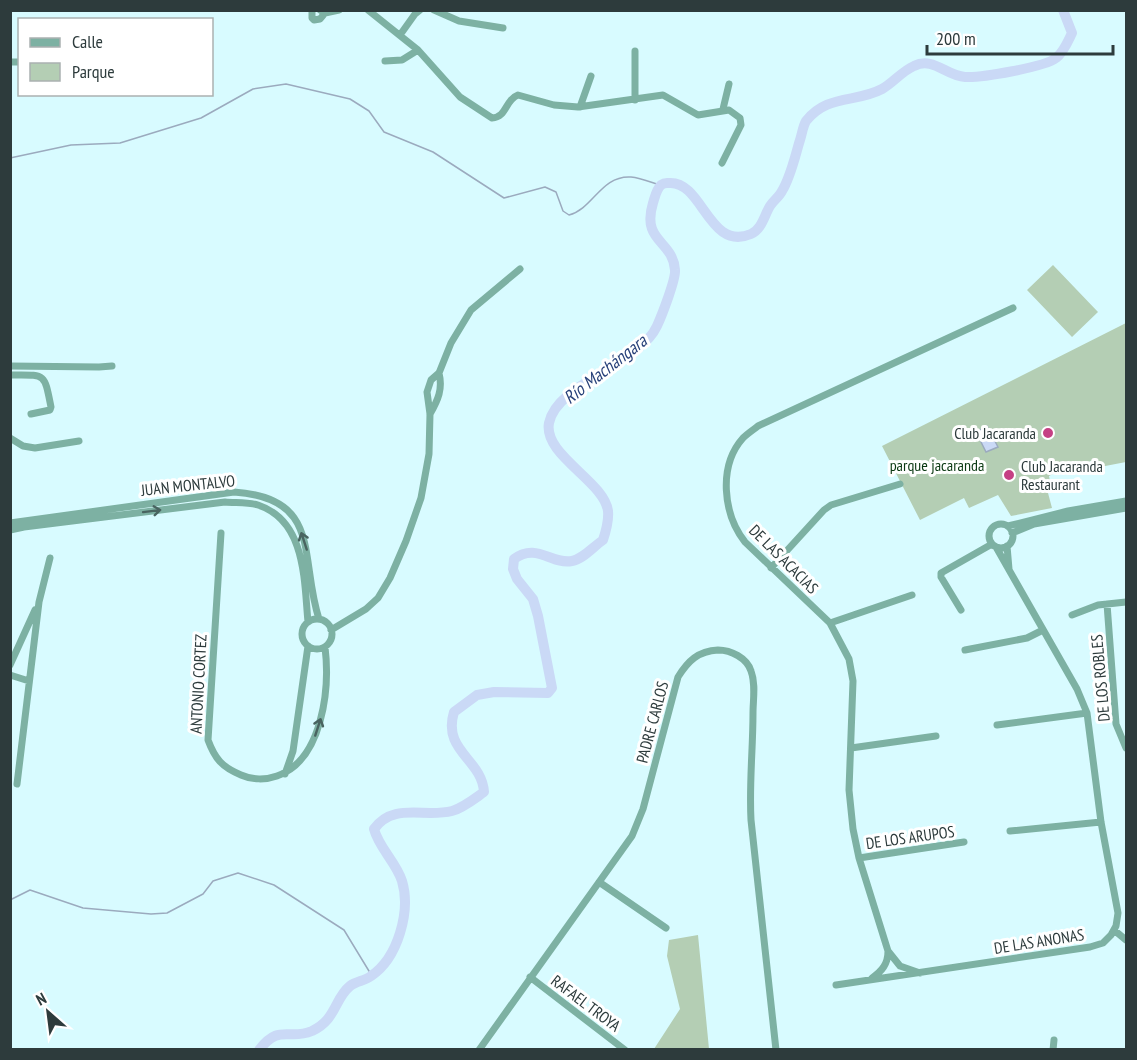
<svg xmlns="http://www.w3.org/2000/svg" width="1137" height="1060" viewBox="0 0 1137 1060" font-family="'PT Sans Narrow',sans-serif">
  <rect width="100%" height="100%" fill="#d8fbff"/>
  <path fill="#b4ceb4" d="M1053 265 1098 312 1072 337 1027 290Z
    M1126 323V462L1100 467 1095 459 1076 468 1073 463 1049 476 1052 492 1048 493 1052 508 1011 516 998 495 969 508 964 498 920 520 882 446Z
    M698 935 709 1049H654L680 1009 667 956 669 940Z"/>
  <path fill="#cad9f6" stroke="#9baabe" stroke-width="1.5" d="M987 426 998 447 986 452 976 432Z"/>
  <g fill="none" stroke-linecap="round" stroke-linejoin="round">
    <path stroke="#9baabe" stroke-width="1.5" d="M10 158 71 145 120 143 201 118 253 89 286 84 350 99 369 111 384 132 433 152 504 198 545 187 556 192 563 211 569 215C593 209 601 175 631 177 642 178 655 184 667 187
      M10 900 30 890 83 908 151 914 167 913 203 894 213 881 238 873 274 885 344 930 372 976"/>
    <path stroke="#cad9f6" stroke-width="10" d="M259 1050C280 1023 288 1041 312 1031 337 1019 334 999 350 986 356 981 365 981 371 976 398 958 411 911 402 881 396 862 379 848 374 829 393 802 424 818 452 811 463 808 474 799 484 792 482 759 442 751 454 712L477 695 494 692 548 693 552 688 538 616 533 599 517 579 513 569 514 559C537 542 551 565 572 561 583 559 593 547 603 540 606 531 609 521 608 511 604 481 543 455 549 423 557 383 639 365 657 326 662 315 676 279 675 270 673 240 641 242 653 203 655 197 656 190 661 185 665 182 666 183 670 183 703 182 709 252 751 234 762 229 764 216 770 206 773 201 779 197 782 191 791 176 795 156 800 140 802 134 803 126 806 121 827 94 856 103 882 89 893 83 902 71 914 66 933 56 946 76 965 77 981 78 1045 67 1056 58 1064 52 1068 41 1072 33L1063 10"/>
    <path stroke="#7db1a3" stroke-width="7" d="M312 10V18L314 20 320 19 325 13
      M320 10 325 13 339 10
      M368 10 418 50 460 97 492 118C507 117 505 100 518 95L554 105 578 107 663 95 698 115 729 110 740 118 741 125 722 163
      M434 10 459 21 503 28
      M400 35 415 14 420 10
      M635 51V100
      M385 61 402 60 418 50
      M10 62H20
      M580 107 591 76
      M723 109 729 84
      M10 366 99 367 112 366
      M10 375C46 375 44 372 51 407L50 410 31 414
      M430 414C438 400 443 389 439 373
      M10 438 23 446 35 448 79 441
      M10 523 234 492C323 498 299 558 319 619
      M989 536a12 12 0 1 1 24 0a12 12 0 1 1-24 0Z
      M1008 526 1068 511 1126 501
      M10 530 24 527 225 502C235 503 248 502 258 505 306 521 304 580 308 622
      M221 533 208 740C215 759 222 767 241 775 252 780 266 780 277 776 323 760 330 688 325 647
      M1012 533 1034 524 1126 508
      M1007 546 1009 569
      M771 568 824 510 831 505 900 484
      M1107 604 1116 724 1126 748
      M961 610 941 577V573L992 544
      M1072 615 1098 605 1126 602
      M302 634a15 15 0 1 1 30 0a15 15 0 1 1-30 0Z
      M830 623 912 595
      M331 630 366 609 378 598 390 578 406 541 421 498 429 454 430 414 427 392 431 380 439 373 451 343 471 310 520 269
      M965 650 1027 638 1043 630
      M10 665 35 610
      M10 675 29 681
      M997 725 1087 713
      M851 748 936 736
      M285 774 293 751 308 646
      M17 784 39 602 50 558
      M1010 831 1101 822
      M859 858 964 842
      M599 882 666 928
      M1114 930 1126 940
      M920 973 900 966 888 951 859 858 853 829 849 790 853 681 849 659 830 623 745 542C723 514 718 466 743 438 747 434 753 430 758 426L1013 308
      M530 977 625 1050
      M872 978C882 971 888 964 888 951
      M836 985 1090 947 1103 943 1111 935 1116 926 1118 913 1101 822 1087 713 1077 689 996 547
      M479 1050 632 836 643 809 678 677C688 661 698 651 718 650 731 650 747 658 751 671 756 684 753 700 753 713 753 749 749 784 751 820L776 1050
      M1053 1050 1054 1040"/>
  </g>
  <defs><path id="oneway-shaft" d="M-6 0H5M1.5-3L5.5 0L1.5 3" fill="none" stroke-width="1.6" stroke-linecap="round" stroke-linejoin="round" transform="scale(1.5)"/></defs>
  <g stroke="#496460">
    <use href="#oneway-shaft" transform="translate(152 511) rotate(-7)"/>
    <use href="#oneway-shaft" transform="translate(304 541) rotate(-108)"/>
    <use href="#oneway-shaft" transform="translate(318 727) rotate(-72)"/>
  </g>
  <g fill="#c54084" stroke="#fff" stroke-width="2">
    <circle cx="1048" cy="433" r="6"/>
    <circle cx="1009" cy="475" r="6"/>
  </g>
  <g text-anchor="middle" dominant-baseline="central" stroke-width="6" stroke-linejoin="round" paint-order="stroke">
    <g font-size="16" fill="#2d3b3c" stroke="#fff" text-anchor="end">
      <text x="1036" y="433">Club Jacaranda</text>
      <text x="1021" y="466" text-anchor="start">Club Jacaranda<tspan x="1021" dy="18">Restaurant</tspan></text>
    </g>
    <g font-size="16" fill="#093811" stroke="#fff">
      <text x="937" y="465">parque jacaranda</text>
    </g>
    <g font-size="16" fill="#2d3b3c" stroke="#fff">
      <text transform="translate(188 485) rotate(-6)">JUAN MONTALVO</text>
      <text transform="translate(784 559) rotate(45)">DE LAS ACACIAS</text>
      <text transform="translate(1100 678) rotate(-95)">DE LOS ROBLES</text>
      <text transform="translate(198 684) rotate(-87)">ANTONIO CORTEZ</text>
      <text transform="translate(652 722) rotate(-75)">PADRE CARLOS</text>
      <text transform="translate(910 837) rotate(-8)">DE LOS ARUPOS</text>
      <text transform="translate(1039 941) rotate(-9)">DE LAS ANONAS</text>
      <text transform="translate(586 1003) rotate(37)">RAFAEL TROYA</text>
    </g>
    <g font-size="18" font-style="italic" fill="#274079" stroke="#fff">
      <text transform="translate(605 369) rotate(-38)">Río Machángara</text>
    </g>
  </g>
  <rect width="1137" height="1060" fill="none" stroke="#2d3b3c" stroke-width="24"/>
  <rect x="18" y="18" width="195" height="78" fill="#ffffff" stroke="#abb1b1" stroke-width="1.5"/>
  <rect x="30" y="38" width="30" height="9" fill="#7db1a3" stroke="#abb1b1" stroke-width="1.5"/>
  <text x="72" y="48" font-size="18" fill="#2d3b3c">Calle</text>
  <rect x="30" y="63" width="30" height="18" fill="#b4ceb4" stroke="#abb1b1" stroke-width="1.5"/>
  <text x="72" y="78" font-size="18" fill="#2d3b3c">Parque</text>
  <g transform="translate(48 1012) rotate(332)" stroke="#ffffff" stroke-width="4.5" paint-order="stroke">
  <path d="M0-4.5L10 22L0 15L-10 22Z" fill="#2d3b3c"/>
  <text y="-9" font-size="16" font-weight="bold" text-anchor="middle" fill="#2d3b3c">N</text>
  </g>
  <path d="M927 45v9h186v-9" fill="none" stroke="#2d3b3c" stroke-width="3"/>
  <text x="936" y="45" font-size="18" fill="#2d3b3c" stroke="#ffffff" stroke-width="4.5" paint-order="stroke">200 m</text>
</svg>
